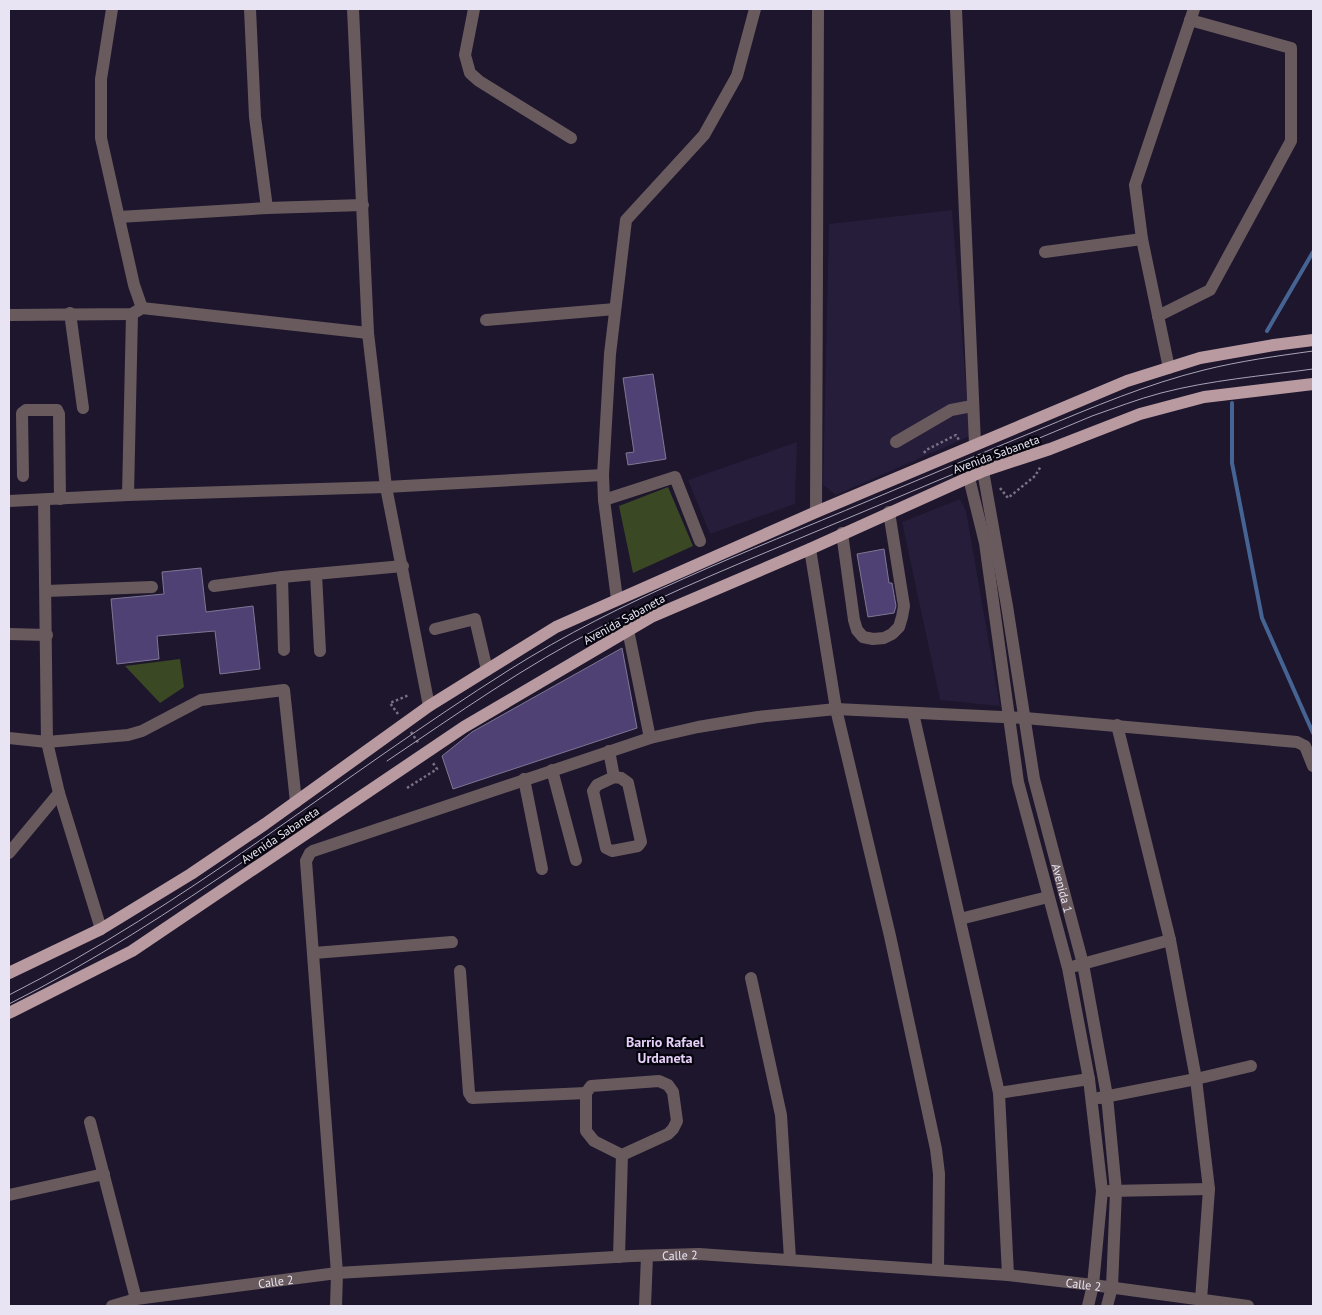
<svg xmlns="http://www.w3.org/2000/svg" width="1322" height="1315" viewBox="0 0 1322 1315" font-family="'PT Sans',sans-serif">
  <rect width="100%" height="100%" fill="#1d162d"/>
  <path fill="#251d3a" d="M952 210 970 436 836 495 823 485 829 224Z
    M797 442 795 504 710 534 688 480Z
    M960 499 966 511 1000 706 940 700 902 522Z"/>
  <path fill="#3a4823" d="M668 487 693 546 633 573 619 506Z
    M180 659 184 687 160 703 125 666Z"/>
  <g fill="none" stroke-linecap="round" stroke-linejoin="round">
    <path stroke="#456493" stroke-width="4" d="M1267 331 1313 252
      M1232 403V463L1262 618 1313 733"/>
  </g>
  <path fill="#504174" stroke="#7e7794" d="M653 374 666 459 628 465 626 453 634 452 623 378Z
    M884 549 889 583H892L896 606 894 613 868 617 857 554Z
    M201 568 206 612 253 606 260 669 220 674 215 631 157 636 159 659 117 664 111 599 164 594 162 572Z
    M622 648 637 728 453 789 442 756 472 732Z"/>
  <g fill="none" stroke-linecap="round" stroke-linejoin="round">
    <path stroke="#787286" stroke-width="2.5" stroke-dasharray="2.5 2.5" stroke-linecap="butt" d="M924 453 926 450 956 435 959 440
      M1000 488 1008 498 1035 476 1041 466
      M398 714 390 703 409 695
      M411 732 419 744
      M407 788 437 769 433 763"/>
    <g stroke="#695a5d" stroke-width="12">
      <path d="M112 9 101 79V138L134 285 142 308"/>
      <path d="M250 9 255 117 267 208"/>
      <path d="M353 9 368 333 386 487 429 706"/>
      <path d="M474 9 465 55 470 73 479 81 571 138"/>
      <path d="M956 9 975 444"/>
      <path d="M119 217 267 208 363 205"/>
      <path d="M1045 252 1142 239"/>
      <path d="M70 313 83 408"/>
      <path d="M9 315 132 314 142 308 368 333"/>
      <path d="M1158 316 1210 290 1291 141V48L1190 20"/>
      <path d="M486 320 615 309"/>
      <path d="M1169 368 1142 239 1135 185 1194 9"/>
      <path d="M896 442 951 410 972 406"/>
      <path id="s1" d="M983 471 1007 606 1034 779 1083 964 1107 1096 1116 1191 1112 1287 1107 1306"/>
      <path d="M23 476 22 413 26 410H57L59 414 60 499"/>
      <path d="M969 478 985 543 1018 782 1068 968 1089 1079 1102 1191 1093 1285 1088 1306"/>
      <path d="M128 495 132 314"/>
      <path d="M44 500 47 742 59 793 101 929"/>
      <path d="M604 500 675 477 700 541"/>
      <path d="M9 501 128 495 386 487 603 475"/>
      <path d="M816 512 818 9"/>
      <path d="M842 533 854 620 857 630 863 637 873 639 884 638 892 634 899 627 902 617 904 606 889 512"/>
      <path d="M810 549 836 709 890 936 936 1149 939 1174 938 1270"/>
      <path d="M316 574 320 651"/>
      <path d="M282 577 284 650"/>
      <path d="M214 586 282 577 403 566"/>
      <path d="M46 591 152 587"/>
      <path d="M617 599 604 500 603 475 610 354 626 220 704 135 737 76 755 9"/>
      <path d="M435 629 475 619 487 670"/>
      <path d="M628 630 650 738"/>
      <path d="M9 634 47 635"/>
      <path d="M913 713 999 1093 1008 1275"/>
      <path d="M1117 725 1170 940 1196 1079 1209 1189 1201 1300"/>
      <path d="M9 738 47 742 128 735 142 731 201 700 284 690 296 802"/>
      <path d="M609 751 614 777 597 785 593 791 606 848 612 851 638 846 641 842 628 783 621 778 614 777"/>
      <path d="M552 770 576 860"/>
      <path d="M524 779 542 869"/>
      <path d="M9 853 59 793"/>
      <path d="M960 919 1048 897"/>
      <path d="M314 953 452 942"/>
      <path d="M1075 966 1170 940"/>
      <path d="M460 971 469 1093 472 1098 586 1093"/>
      <path d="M751 978 781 1115 790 1259"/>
      <path d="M659 1081 668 1085 673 1092 677 1121 673 1129 668 1134 622 1155 594 1141 586 1131V1093L591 1086Z"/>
      <path d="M999 1093 1089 1079"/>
      <path d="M1099 1098 1196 1079 1251 1066"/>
      <path d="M90 1122 136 1299"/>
      <path d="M1109 1191 1209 1189"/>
      <path d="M9 1195 104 1174"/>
      <path d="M619 1257 622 1155"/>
      <path id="s2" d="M112 1306 136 1299 337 1273 632 1256 699 1254 1008 1275 1093 1285 1248 1306"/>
      <path d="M336 1306 337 1273 306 861 310 853 313 851 650 738 698 727 758 717 836 709 1025 718 1297 742 1305 746 1313 766"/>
      <path d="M645 1306 647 1256"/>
    </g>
    <path stroke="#b99aa0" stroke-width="12" d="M9 973 101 929 191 874 265 824 429 706 556 627 816 512 1127 381 1200 358 1274 345 1313 340
      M9 1013 132 951 464 727 651 617 810 549 983 471 1050 449 1140 414 1204 397 1313 384"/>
    <path stroke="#a9a4b6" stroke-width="1" d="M387 761C457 714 526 665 601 627 673 590 748 560 822 529 912 491 1002 454 1092 416 1115 408 1138 399 1161 393 1211 380 1262 376 1313 369
      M9 995C187 905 341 776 509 670 621 599 747 552 868 501 925 477 982 453 1038 430 1093 407 1147 384 1204 370 1240 361 1277 356 1313 351
      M9 1004C93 962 172 910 250 857"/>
  </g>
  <g text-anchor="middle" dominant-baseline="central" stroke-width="4.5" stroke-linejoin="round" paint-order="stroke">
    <g font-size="12" fill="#e8e4f4" stroke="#06050d">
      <text transform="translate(996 454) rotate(-20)">Avenida Sabaneta</text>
      <text transform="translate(624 619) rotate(-29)">Avenida Sabaneta</text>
      <text transform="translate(280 835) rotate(-34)">Avenida Sabaneta</text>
      <text stroke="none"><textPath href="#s1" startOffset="425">Avenida 1</textPath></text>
      <text stroke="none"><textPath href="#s2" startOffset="571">Calle 2</textPath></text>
      <text stroke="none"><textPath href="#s2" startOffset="166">Calle 2</textPath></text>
      <text stroke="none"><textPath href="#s2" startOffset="976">Calle 2</textPath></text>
    </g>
    <g font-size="14" font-weight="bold" fill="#e7d1fb" stroke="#06050d">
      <text x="665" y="1042">Barrio Rafael<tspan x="665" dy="16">Urdaneta</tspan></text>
    </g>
  </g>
  <rect width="1322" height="1315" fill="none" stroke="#e8e4f4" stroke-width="20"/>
</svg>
